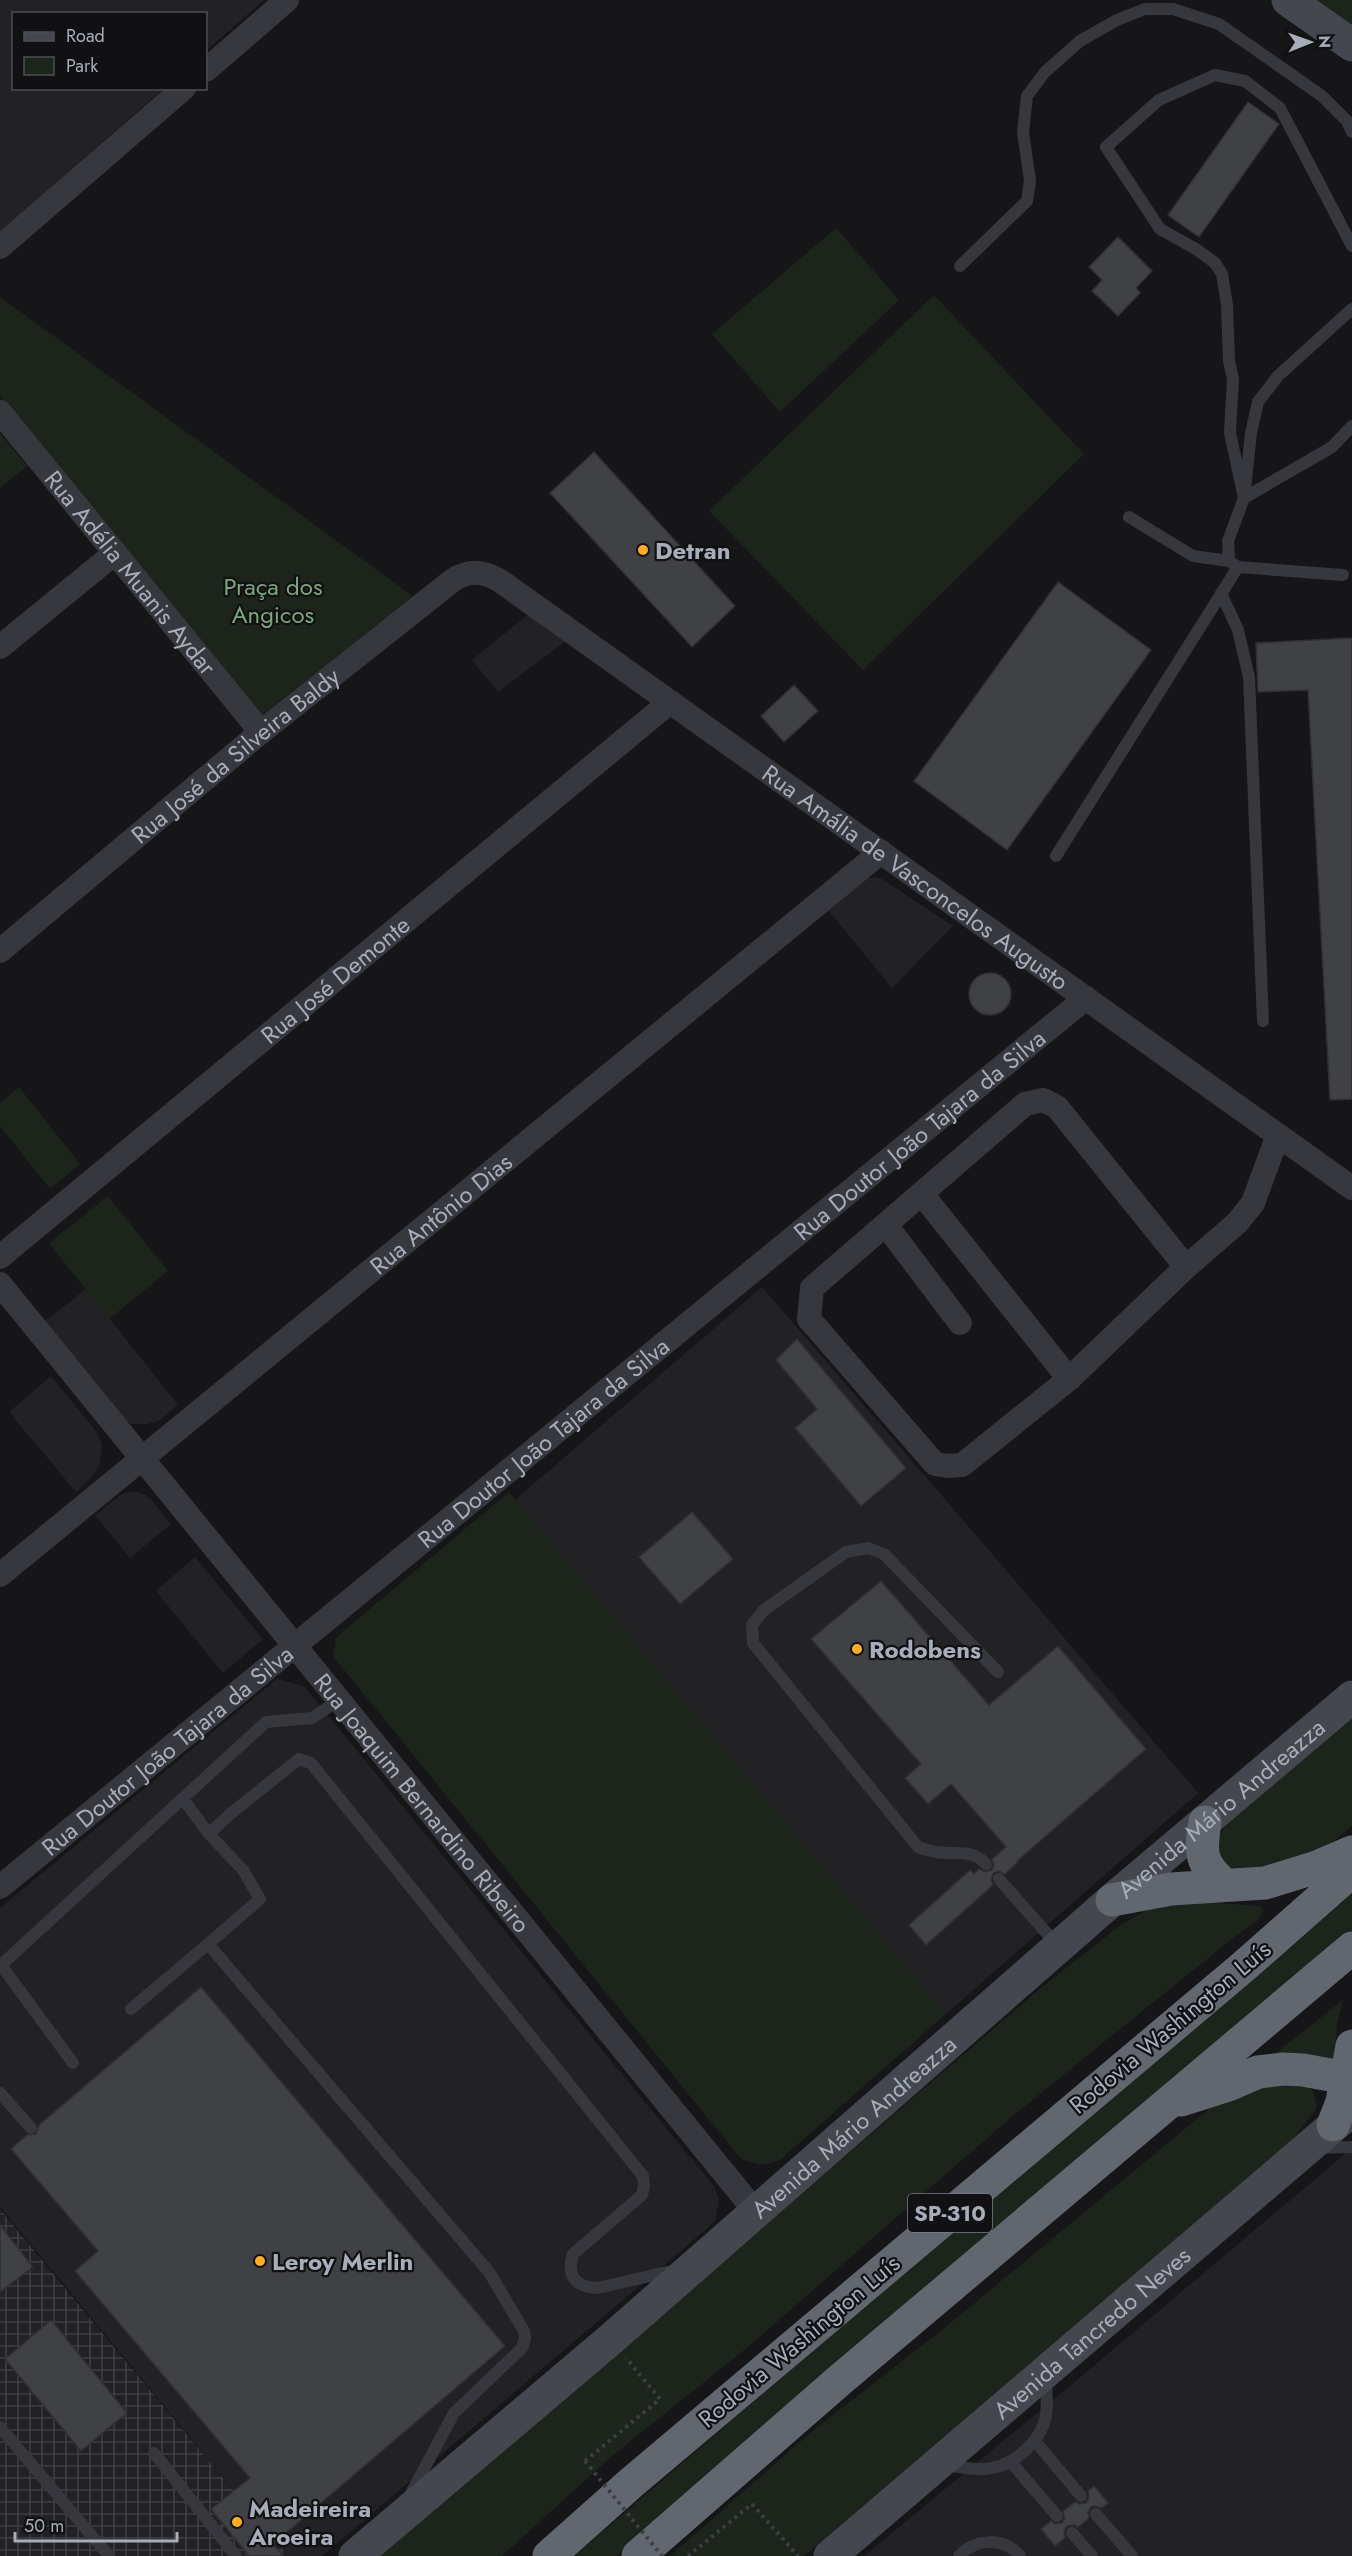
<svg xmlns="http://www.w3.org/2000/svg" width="1352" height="2556" viewBox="0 0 1352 2556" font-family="Jost,sans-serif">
  <defs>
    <pattern id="industrial-grid" width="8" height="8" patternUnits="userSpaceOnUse" patternTransform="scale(1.5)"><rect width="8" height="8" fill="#222225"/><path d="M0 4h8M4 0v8" fill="none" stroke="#3f3f43"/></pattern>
  </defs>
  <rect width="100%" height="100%" fill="#161618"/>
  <path fill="#222225" d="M0 0H264L206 51V14H14V88L163 89 0 232Z
    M529 614 566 641 498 692 472 660Z
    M875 877 882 879 953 926 892 988 829 911 856 885 864 879Z
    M762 1287 1198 1793 946 2014 515 1500Z
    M86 1289 178 1405 159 1421 147 1424H131L121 1420 44 1322Z
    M51 1376 96 1431 102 1445 99 1466 93 1476 76 1492 9 1412Z
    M130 1492H139L150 1498 171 1524 130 1558 95 1515 122 1494Z
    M195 1557 263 1639 223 1673 156 1591Z
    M277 1679 304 1686 713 2185 719 2199 715 2221 696 2238 322 2556H288L0 2207V1908Z
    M1352 2148V2556H864L1071 2385Z"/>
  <path fill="url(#industrial-grid)" d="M0 2209 75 2300 288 2556H0Z"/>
  <path fill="#1c241c" d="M1299 0H1352V31Z
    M836 228 899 300 780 412 712 334Z
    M934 295 1084 454 863 670 709 511Z
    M0 297 413 596 261 716 263 719 0 397Z
    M0 433 27 466 0 488Z
    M19 1087 80 1164 50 1189 0 1126V1103Z
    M108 1196 168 1271 109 1319 49 1243Z
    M509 1492 946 2014 781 2159C766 2167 757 2165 741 2159L333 1656 336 1638 346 1629Z
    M1352 1714V1826L1325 1849 1238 1877 1219 1862 1216 1842 1224 1827Z
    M1352 1894V1934L617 2556H574L1040 2156 1259 1975Z
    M1205 1902 1261 1906 1263 1912 1258 1920 1238 1934 1015 2114 749 2346 613 2455 502 2556H372L610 2352 848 2154 1042 1987 1122 1924 1154 1906Z
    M1343 2000 1337 2024 1335 2063 1267 2060Z
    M1305 2082 1313 2091 1317 2108 1289 2144 804 2556H670L816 2428 942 2330 1227 2094 1243 2084Z"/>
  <path fill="#404145" stroke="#303034" stroke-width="1.5" d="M1248 102 1279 124 1199 237 1168 215Z
    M1118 237 1152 271 1136 288 1140 293 1118 316 1092 291 1102 280 1089 267Z
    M594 452 735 606 692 647 550 493Z
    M1058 582 1151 650 1007 850 914 781Z
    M1352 638V1099L1330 1100 1308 690 1258 692 1256 643Z
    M794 685 818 711 784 742 761 716Z
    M969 994a21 21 0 1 1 42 0a21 21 0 1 1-42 0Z
    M797 1339 906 1468 861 1506 795 1428 817 1409 776 1360Z
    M692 1512 733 1559 680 1604 639 1557Z
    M881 1581 989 1705 1058 1646 1146 1749 1017 1861 1018 1862 1005 1874 998 1871 993 1873 991 1880 993 1885 926 1945 909 1925 970 1870 974 1874 979 1869 985 1872 992 1870 994 1865 992 1859 1006 1847 951 1784 928 1804 905 1778 921 1764 811 1639Z
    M201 1987 505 2346 273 2544 283 2556H249L211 2509 250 2478 75 2271 98 2251 11 2149 27 2135 36 2134 39 2125Z
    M0 2225 33 2267 0 2292Z
    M51 2320 127 2413 81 2451 5 2359Z
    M1094 2486 1108 2503 1102 2508 1095 2506 1091 2507 1088 2512 1089 2518 1078 2527 1074 2525 1067 2526 1064 2531 1065 2538 1055 2546 1041 2529 1051 2521 1055 2524 1062 2523 1065 2518 1063 2511 1075 2502 1079 2504 1086 2503 1089 2498 1088 2491Z"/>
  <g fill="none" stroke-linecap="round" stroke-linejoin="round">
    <path stroke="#3d3f45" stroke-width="4" stroke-dasharray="3 4.5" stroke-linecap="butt" d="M585 2461 660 2399 626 2358
      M688 2556 752 2504 798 2556"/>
    <path stroke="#37383e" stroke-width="12" d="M1352 246 1280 108 1245 81 1215 75 1159 100 1106 147 1160 229 1196 249 1215 263 1222 274 1227 305 1229 361 1233 379 1230 433 1244 498 1332 447 1352 426
      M960 266 1027 201 1030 181 1023 132 1027 96 1045 72 1080 41 1117 20 1145 9H1173L1219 24 1322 96 1347 121 1352 132
      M1129 517 1193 556 1229 561
      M1343 575 1238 567 1229 561 1228 541 1244 498 1251 433 1258 402 1278 376 1352 309
      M1221 593 1238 630 1249 677 1263 1021
      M1056 856 1238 567
      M183 1799 209 1834
      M986 1864C971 1848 955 1855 936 1852 930 1851 924 1849 918 1847L753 1643 752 1625 764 1610 846 1552 868 1548 884 1554 998 1672
      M999 1879 1058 1946
      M1 1965 73 2063
      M0 1966 266 1722 312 1718 339 1700
      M131 2009 208 1944
      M0 2093 31 2128
      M1317 2148 1352 2147
      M0 2427 109 2556
      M1035 2441 1081 2496
      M154 2453 236 2556
      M1010 2461 1057 2516
      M945 2465C960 2467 978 2471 992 2468 1014 2464 1037 2444 1044 2423 1049 2410 1046 2391 1046 2376
      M410 2495 454 2413 522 2348 525 2339 524 2331 489 2272 208 1944 260 1899 243 1870 209 1834 229 1815 299 1759 311 1763 643 2176 644 2186 642 2195 573 2254C566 2275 575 2287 597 2288L676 2270
      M1096 2514 1132 2556
      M1072 2533 1092 2556
      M959 2556C976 2538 1004 2537 1020 2556"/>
    <g stroke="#37383e" stroke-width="24">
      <path d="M206 70 287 0"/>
      <path d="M0 247 184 88"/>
      <path id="s1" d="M0 412 261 732"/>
      <path d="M0 647 115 553"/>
      <path id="s2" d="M0 951 261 732 453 580C470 570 482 571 499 580L1352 1188"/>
      <path d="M922 1194 1069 1379"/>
      <path d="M886 1225 960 1323"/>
      <path id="s3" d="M0 1257 670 702"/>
      <path d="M1186 1267 1057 1107 1043 1100 1025 1104 812 1288 809 1319 935 1464 948 1466 962 1465 1069 1379 1186 1267 1237 1223 1253 1203 1278 1135"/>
      <path id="s4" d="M0 1284 755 2211"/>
      <path id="s5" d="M0 1575 881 852"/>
      <path id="s6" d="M0 1887 1086 998"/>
    </g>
    <g stroke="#44474e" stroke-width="33">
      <path d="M1288 0 1352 45"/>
      <path id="s7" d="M355 2556 611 2339 1112 1900 1352 1697"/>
      <path id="s8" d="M830 2556 1352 2110"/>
    </g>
    <path stroke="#62666f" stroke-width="33" d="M1205 1822C1200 1853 1200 1864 1225 1885
      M1112 1900 1171 1889 1265 1883 1317 1867 1352 1852
      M1181 2100 1228 2085 1258 2072 1283 2069 1303 2070 1352 2079
      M1333 2125 1342 2102 1352 2046
      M549 2556 631 2483 1243 1967 1352 1871
      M638 2556 841 2379 1352 1948"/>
    <path stroke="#3d3f45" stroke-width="4" stroke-dasharray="3 4.5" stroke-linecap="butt" d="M585 2461 662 2556"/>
  </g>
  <g fill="#ffad27" stroke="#111113" stroke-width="2">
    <circle cx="643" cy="550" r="6"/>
    <circle cx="857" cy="1649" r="6"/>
    <circle cx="260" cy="2261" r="6"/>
    <circle cx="237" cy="2522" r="6"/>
  </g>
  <g text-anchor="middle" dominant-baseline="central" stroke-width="4.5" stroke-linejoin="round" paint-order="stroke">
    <rect fill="#111113" stroke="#7a7e87" stroke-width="1.5" x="908" y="2194" width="84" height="38" rx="4.5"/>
    <g font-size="22" font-weight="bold" fill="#a7adb9">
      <text x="950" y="2213">SP-310</text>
    </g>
    <g font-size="24" font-weight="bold" fill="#a7adb9" stroke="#111113" text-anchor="start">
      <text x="655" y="550">Detran</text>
      <text x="869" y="1649">Rodobens</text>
      <text x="272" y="2261">Leroy Merlin</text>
      <text x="249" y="2508">Madeireira<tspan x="249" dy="28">Aroeira</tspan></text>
    </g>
    <g font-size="24" fill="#a7adb9" stroke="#111113">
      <text stroke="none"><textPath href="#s1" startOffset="207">Rua Adélia Muanis Aydar</textPath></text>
      <text stroke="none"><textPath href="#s2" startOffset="306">Rua José da Silveira Baldy</textPath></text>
      <text stroke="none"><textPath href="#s2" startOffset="1146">Rua Amália de Vasconcelos Augusto</textPath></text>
      <text stroke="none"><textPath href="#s3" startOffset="435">Rua José Demonte</textPath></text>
      <text stroke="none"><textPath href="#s6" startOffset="1188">Rua Doutor João Tajara da Silva</textPath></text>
      <text stroke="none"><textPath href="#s5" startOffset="570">Rua Antônio Dias</textPath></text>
      <text stroke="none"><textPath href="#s6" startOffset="702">Rua Doutor João Tajara da Silva</textPath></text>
      <text stroke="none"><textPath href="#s6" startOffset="216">Rua Doutor João Tajara da Silva</textPath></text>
      <text stroke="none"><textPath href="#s4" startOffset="669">Rua Joaquim Bernardino Ribeiro</textPath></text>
      <text stroke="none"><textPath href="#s7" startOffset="1144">Avenida Mário Andreazza</textPath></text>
      <text transform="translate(1170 2027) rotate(-40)">Rodovia Washington Luís</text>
      <text stroke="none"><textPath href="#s7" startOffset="658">Avenida Mário Andreazza</textPath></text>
      <text stroke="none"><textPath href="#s8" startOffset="344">Avenida Tancredo Neves</textPath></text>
      <text transform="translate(799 2341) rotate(-40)">Rodovia Washington Luís</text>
    </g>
    <g font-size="24" fill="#7ca67d" stroke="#111113">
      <text x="273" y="586">Praça dos<tspan x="273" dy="28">Angicos</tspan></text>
    </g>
  </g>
  <rect x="12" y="12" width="195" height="78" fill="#111113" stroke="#4d4f55" stroke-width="1.5"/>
  <rect x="24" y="32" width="30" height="9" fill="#44474e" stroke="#4d4f55" stroke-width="1.5"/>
  <text x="66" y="42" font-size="18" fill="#a7adb9">Road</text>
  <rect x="24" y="57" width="30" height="18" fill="#1c241c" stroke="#4d4f55" stroke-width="1.5"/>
  <text x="66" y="72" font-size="18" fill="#a7adb9">Park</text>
  <g transform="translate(1310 42) rotate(89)" stroke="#111113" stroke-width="4.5" paint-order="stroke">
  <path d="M0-4.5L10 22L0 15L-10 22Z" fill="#a7adb9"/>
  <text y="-9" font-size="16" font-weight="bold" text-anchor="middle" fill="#a7adb9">N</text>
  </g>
  <path d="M15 2532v9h162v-9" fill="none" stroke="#a7adb9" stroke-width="3"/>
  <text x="24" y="2532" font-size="18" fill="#a7adb9" stroke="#111113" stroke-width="4.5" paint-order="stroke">50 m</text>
</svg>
